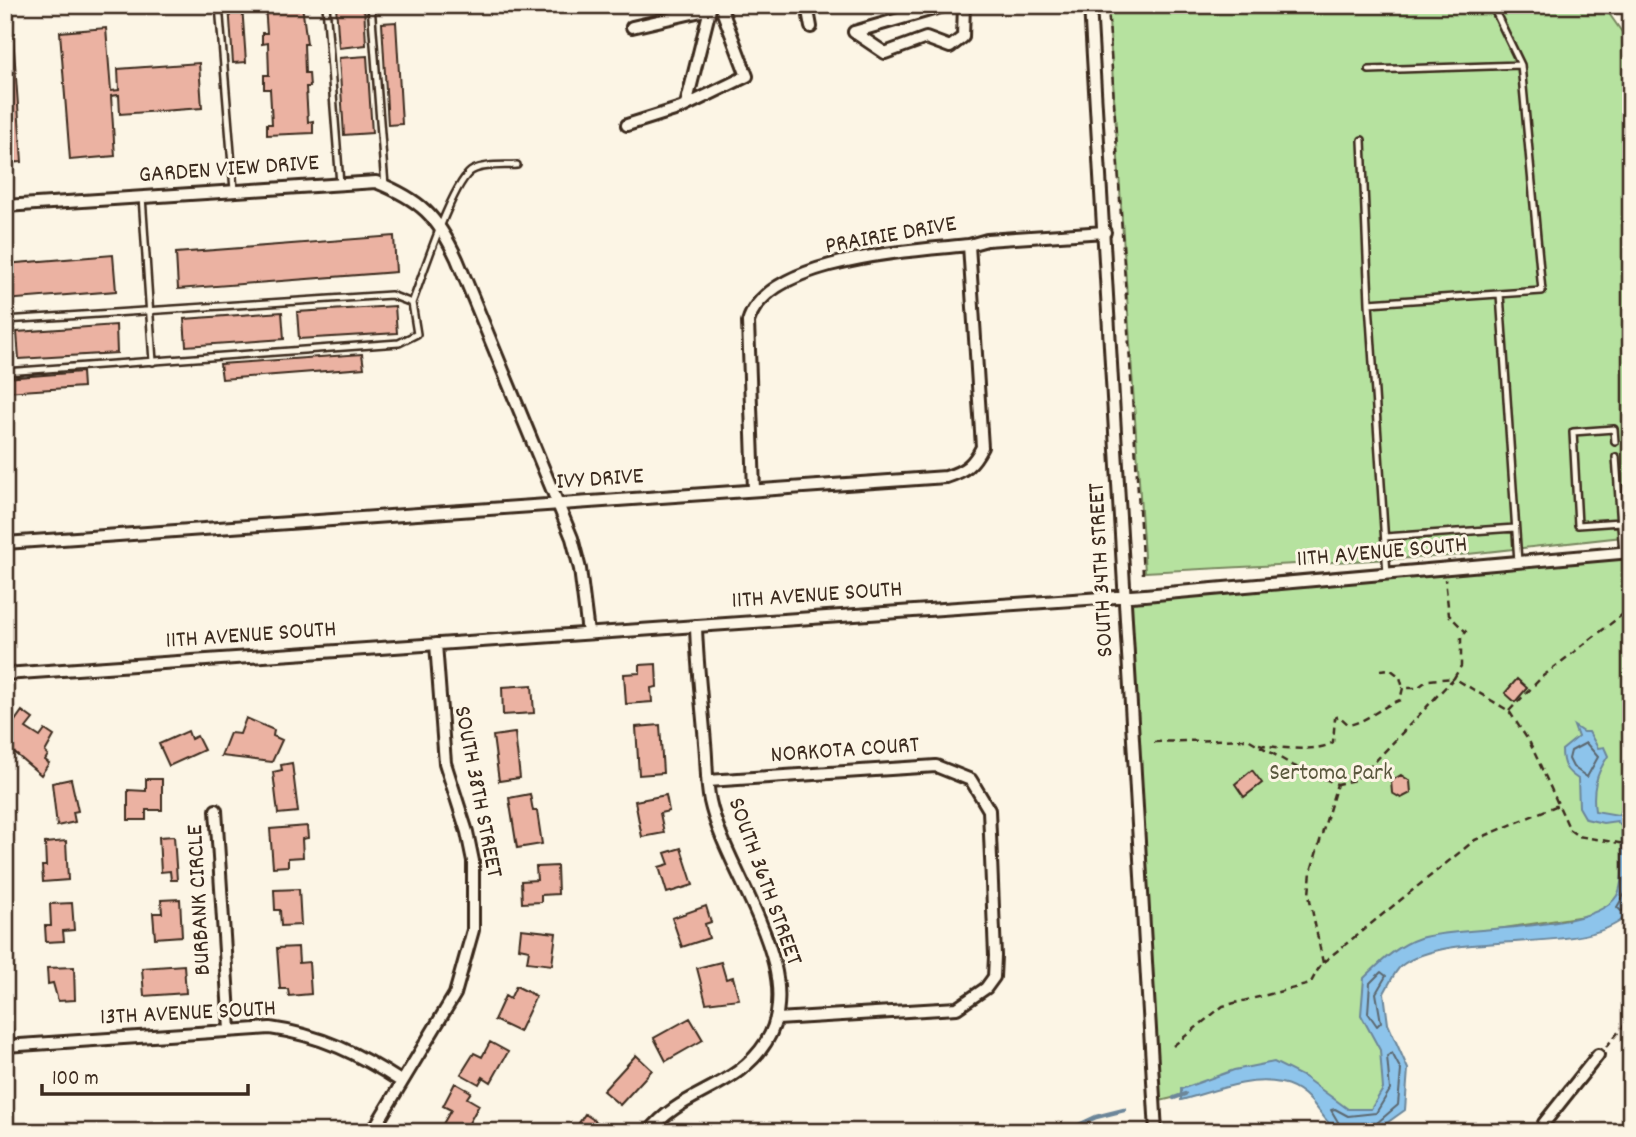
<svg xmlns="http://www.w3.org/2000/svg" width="1636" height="1137" viewBox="0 0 1636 1137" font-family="Dekko,sans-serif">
  <rect width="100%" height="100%" fill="#fcf5e5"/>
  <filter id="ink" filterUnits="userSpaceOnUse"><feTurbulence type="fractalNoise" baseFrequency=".0143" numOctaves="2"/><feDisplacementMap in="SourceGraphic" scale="14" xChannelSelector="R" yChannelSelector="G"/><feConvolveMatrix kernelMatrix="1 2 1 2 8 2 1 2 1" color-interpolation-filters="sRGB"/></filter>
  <g filter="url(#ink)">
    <path fill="#b6e29f" stroke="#78865e" stroke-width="2" d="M1108 5H1603L1631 45V536L1450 556 1145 572Z
      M1631 552V909L1438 938 1375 982 1398 1102 1364 1128 1304 1085 1263 1076 1160 1101 1124 596Z"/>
    <path fill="#8dc4eb" stroke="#6c8699" stroke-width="2" d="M1631 706V911C1593 960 1455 925 1401 966 1394 972 1389 985 1384 993L1388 1024 1408 1069 1405 1110 1377 1130 1391 1132C1376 1132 1357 1135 1342 1132 1322 1127 1315 1089 1281 1083 1248 1076 1212 1092 1181 1100V1089L1234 1070 1274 1062 1304 1077 1348 1109H1371L1383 1089 1380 1050 1361 1015 1364 978C1381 962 1396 946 1420 938 1459 925 1606 934 1619 891 1625 873 1621 846 1622 827L1617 821 1603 823 1586 819 1579 807 1578 779C1566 771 1562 765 1562 750L1578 737 1574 726 1583 732H1589L1598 748 1604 747 1608 756C1596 774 1592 790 1595 811L1618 815 1626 806 1623 719Z"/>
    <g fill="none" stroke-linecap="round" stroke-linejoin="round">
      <path stroke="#5c6870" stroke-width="2" d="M1586 743 1598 757 1587 777 1573 767 1569 759 1571 751Z
        M1631 811 1625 818 1629 827 1626 892 1617 907 1621 911 1631 908
        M1381 972 1386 976 1376 993 1381 1022 1377 1026 1368 1013 1370 983Z
        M1344 1132 1331 1110 1335 1109 1348 1116 1376 1113 1390 1090 1387 1056 1392 1053 1401 1070 1398 1105 1377 1123 1375 1132"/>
      <path stroke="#6c8699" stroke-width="4.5" d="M1174 1098 1185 1094
        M1064 1132 1096 1117 1124 1110"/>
    </g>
    <path fill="#ebb2a2" stroke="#3b2a1e" stroke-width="2" d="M229 5H242L246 62 233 63Z
      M265 5H302L307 44H304L305 73H309L310 87H306L308 122 313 121V133L267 135V124H272L270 89H264V75H269L268 43 262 44V33H267Z
      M336 5H364L366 45 339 48Z
      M396 22 402 124 388 125 382 23Z
      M106 28 111 91 119 90 118 69 199 63 202 108 120 114 119 95 111 96 115 156 70 160 60 32Z
      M13 35 22 162 5 163V36Z
      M367 56 372 133 344 135 339 58Z
      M394 236 396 272 178 289 176 253Z
      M113 255 116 291 5 300V264Z
      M395 306 397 333 299 339 297 312Z
      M282 312 284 339 186 346 184 319Z
      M116 325 117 353 19 359 17 332Z
      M362 354 364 368 222 379 220 364Z
      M82 372 83 387 5 392V378Z
      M656 664 657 687 651 688 652 702 626 704 624 674 640 673V665Z
      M1517 679 1527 688 1515 702 1505 693Z
      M532 685 534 713 503 715 502 687Z
      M22 711 33 719 26 728 40 737 45 730 54 736 45 752 48 755 45 760 49 763 41 775 5 745V735Z
      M246 718 274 730 273 736 282 740 272 762 221 756 230 733 240 734Z
      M660 725 663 773 639 775 636 727Z
      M188 731 191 739 197 736 204 750 169 766 159 744Z
      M515 733 520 778 499 781 493 736Z
      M292 763 298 812 278 814 273 772 282 770 281 765Z
      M1252 770 1262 783 1244 797 1235 784Z
      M1401 775 1410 781 1411 793 1401 798 1392 793 1391 781Z
      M71 779 78 811 73 812 75 822 57 826 52 783Z
      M146 779H162V810H146V820H128V790L146 791Z
      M530 794 533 811H537L542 844 517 848 509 798Z
      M666 795 669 811 660 813 664 833 642 837 635 801Z
      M307 826 308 838 302 839 303 857 288 858V866L273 867 270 829Z
      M174 836 177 880H171L170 871 161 872 159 837Z
      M66 841 68 880 43 882 42 866H46L45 843Z
      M681 848 693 885 667 893 659 867 669 864 665 853Z
      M557 866 558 894 541 895V902L522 903 521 881 537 880 536 867Z
      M299 889 301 925 281 926 280 910H275L274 890Z
      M180 899 182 936 155 938 153 913H162L161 900Z
      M72 903 74 930 63 931 64 941 46 942 45 926H51L50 904Z
      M706 906 711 922 705 924 709 938 682 947 672 918Z
      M521 929 556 933 552 965 527 962 529 950 519 948Z
      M298 947 299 963 309 962 311 994 289 996 288 989H280L277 948Z
      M721 962 726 979 733 977 739 999 706 1003 697 968Z
      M184 965 186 993 144 996 142 968Z
      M74 967 75 1000 58 1001 53 983 48 984 47 968Z
      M516 986 536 996 519 1032 494 1020 505 996 510 999Z
      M690 1018 703 1040 666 1061 654 1038Z
      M490 1042 508 1052 491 1082 483 1077 479 1084 461 1074 474 1053 482 1057Z
      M636 1055 652 1070 620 1105 603 1091Z
      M455 1083 471 1092 467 1098 479 1105 464 1132H444L440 1129 451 1110 443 1106Z
      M585 1114 603 1126 600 1132H573Z"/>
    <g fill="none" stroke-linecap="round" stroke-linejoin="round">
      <g stroke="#3b2a1e" stroke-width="10">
        <path id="service" d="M219 5 234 190
          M326 5 340 184
          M371 5 385 186
          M1369 70 1521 65
          M1362 140 1369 303
          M142 196 153 362
          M1500 294 1518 562
          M412 303C422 278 453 179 473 170 485 164 503 166 517 165
          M5 320 391 295 412 303 417 334 399 343 5 372
          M1615 442 1614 429 1573 432 1578 525 1620 522
          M1616 457 1623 553
          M1385 537 1515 528
          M1387 574 1369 303 1542 291 1521 65 1492 5"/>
      </g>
      <g stroke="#3b2a1e" stroke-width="16">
        <path id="minor" d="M807 5 811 27
          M1090 5 1156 1132
          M632 27 710 9
          M854 32 885 53 926 38 950 47 963 37 964 5
          M854 32 947 5
          M686 105 711 5
          M627 125 681 108 747 76 720 5
          M5 206 376 182C421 200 437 216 457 259L572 538 580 569 588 633
          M754 490 748 322C767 257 913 251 969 245L987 240 1105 232
          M5 543 946 477C965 471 973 465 982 447L969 245
          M5 674 1145 595 1631 552
          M708 781 936 766 971 780 989 810 995 956 994 977 986 988 957 1008 777 1019
          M216 810 230 1030
          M5 1028 7 1046
          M5 1046 270 1028C321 1035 359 1054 402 1082
          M372 1132 455 994 473 930V861L467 832 445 763 436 644
          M649 1132C680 1091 737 1089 766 1042 810 972 725 872 710 801 706 783 707 762 705 743 702 704 697 665 696 626
          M1541 1132 1544 1123 1598 1055"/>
      </g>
      <path stroke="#3b2a1e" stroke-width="2.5" stroke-dasharray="7 5" stroke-linecap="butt" d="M1108 5 1143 574
        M1380 670 1390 669 1400 677 1403 688
        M1509 711 1543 676 1631 608
        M1154 742 1248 739 1294 766 1337 784 1355 780 1368 769 1454 678 1509 711 1530 743 1570 830 1578 836 1631 845
        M1259 744C1275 748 1320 753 1333 742L1335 718 1339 716 1349 725C1367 721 1381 707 1400 700L1403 688H1417L1428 680 1454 678 1461 666V637L1466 632 1449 615 1445 579
        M1323 963 1309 895 1311 871 1337 784
        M1173 1046 1223 1006 1310 984 1321 964 1475 840 1558 805
        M1606 1047 1631 1017"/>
      <use href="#service" stroke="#fcf5e5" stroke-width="5"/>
      <use href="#minor" stroke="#fcf5e5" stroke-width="10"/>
    </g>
  </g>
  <g text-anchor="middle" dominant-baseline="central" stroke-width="6" stroke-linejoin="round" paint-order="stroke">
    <g font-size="24" fill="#3b2a1e" stroke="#fcf5e5">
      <text transform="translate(229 170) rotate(-4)">GARDEN VIEW DRIVE</text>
      <text transform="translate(891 236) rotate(-10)">PRAIRIE DRIVE</text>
      <text transform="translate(600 480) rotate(-4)">IVY DRIVE</text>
      <text transform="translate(1382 553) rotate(-5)">11TH AVENUE SOUTH</text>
      <text transform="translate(1102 570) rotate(-93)">SOUTH 34TH STREET</text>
      <text transform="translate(817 596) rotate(-4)">11TH AVENUE SOUTH</text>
      <text transform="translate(251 636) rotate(-4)">11TH AVENUE SOUTH</text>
      <text transform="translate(845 751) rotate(-4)">NORKOTA COURT</text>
      <text transform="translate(477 792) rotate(79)">SOUTH 38TH STREET</text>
      <text transform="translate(764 882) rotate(70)">SOUTH 36TH STREET</text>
      <text transform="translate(200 900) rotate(-93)">BURBANK CIRCLE</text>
      <text transform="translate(188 1014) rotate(-3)">13TH AVENUE SOUTH</text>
    </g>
    <g font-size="24" fill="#5a583e" stroke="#fcf5e5">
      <text x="1331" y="774">Sertoma Park</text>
    </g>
  </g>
  <rect width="1636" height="1137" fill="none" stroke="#fcf5e5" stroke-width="28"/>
  <rect x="14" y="14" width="1608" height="1109" fill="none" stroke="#3b2a1e" stroke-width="2.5" filter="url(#ink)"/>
  <path d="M42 1084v10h206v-10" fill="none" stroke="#3b2a1e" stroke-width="3.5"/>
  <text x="52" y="1084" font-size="21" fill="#3b2a1e" stroke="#fcf5e5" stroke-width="5" paint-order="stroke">100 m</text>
</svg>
